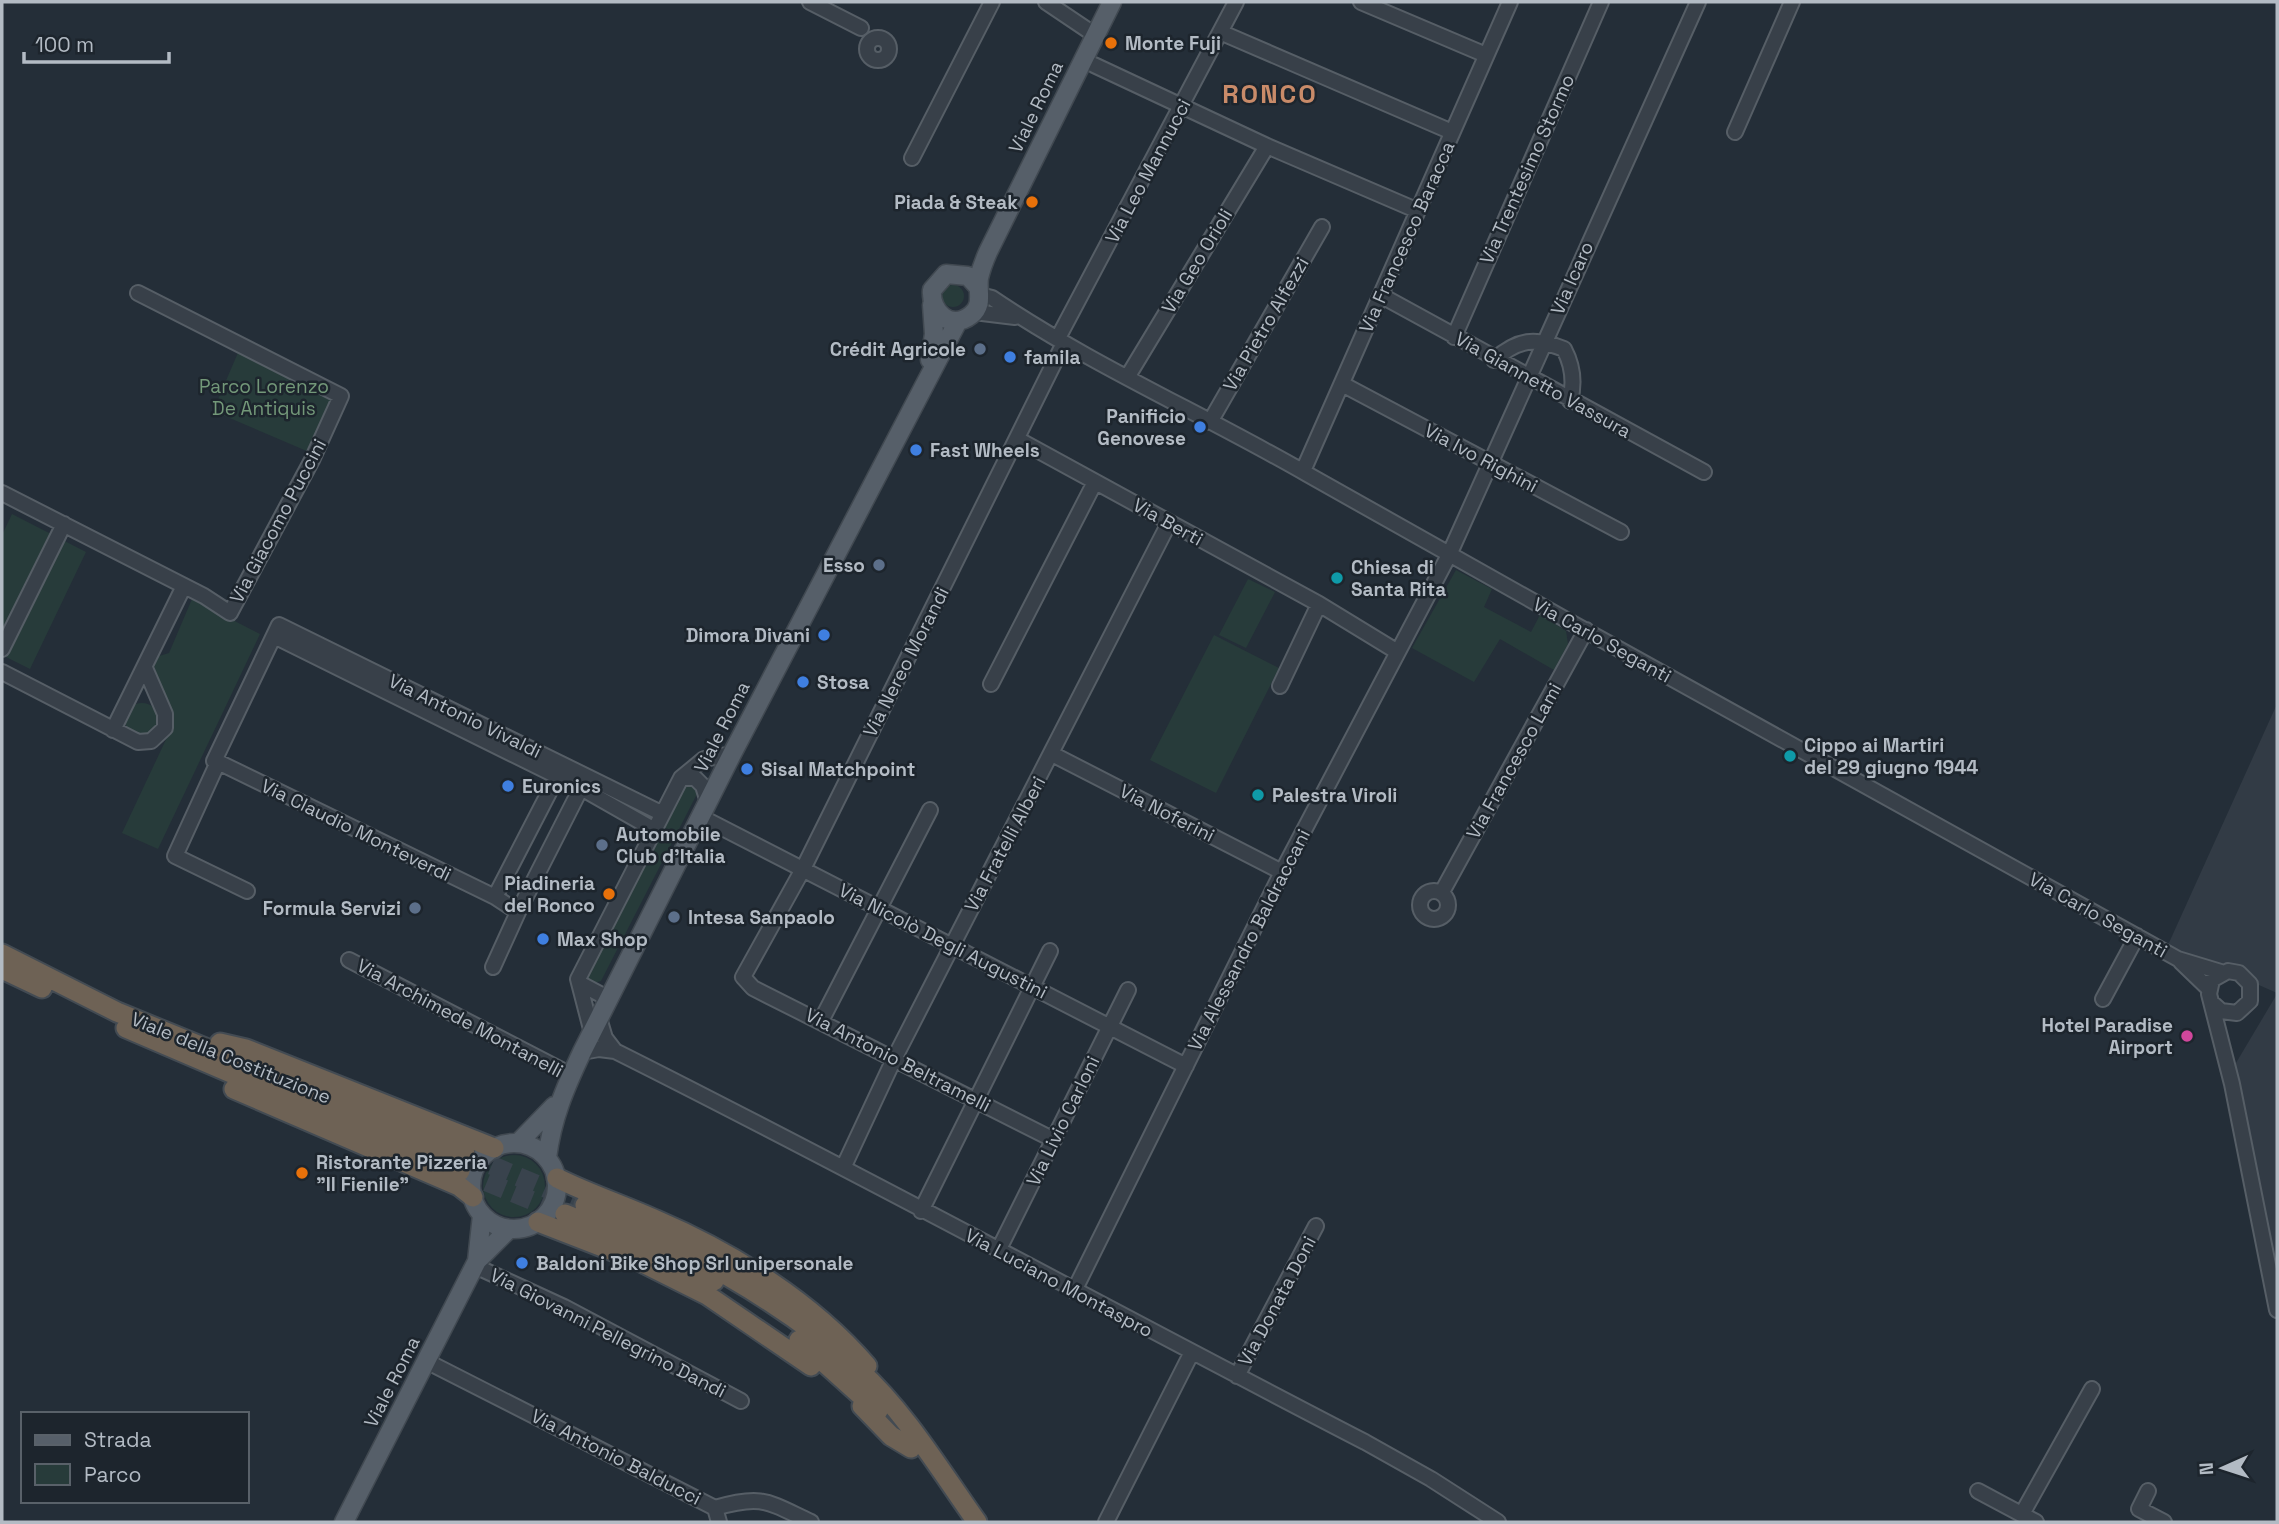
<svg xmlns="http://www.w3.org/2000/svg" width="2279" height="1524" viewBox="0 0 2279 1524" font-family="'Space Grotesk',sans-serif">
  <rect width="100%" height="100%" fill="#242e38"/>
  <path fill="#323b45" d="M2277 704V993L2168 945Z
    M2277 994V1266L2233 1068Z"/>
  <path fill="#273b3a" d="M942 296a11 11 0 1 1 22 0a11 11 0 1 1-22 0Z
    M240 348 335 397 309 452 213 411Z
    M12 514 86 552 30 669 2 655V535Z
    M1456 570 1492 589 1484 607 1531 632 1540 615 1566 631 1568 644 1554 670 1500 639 1474 682 1412 648Z
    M1248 579 1275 592 1246 648 1219 635Z
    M192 599 260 634 158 849 122 833 170 731 171 714 154 666 156 657 169 653Z
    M1214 635 1279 668 1216 793 1150 760Z
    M125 720a17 17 0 1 1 34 0a17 17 0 1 1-34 0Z
    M692 783 697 794 601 981 590 984 587 973 685 784Z
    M483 1186a31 31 0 1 1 62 0a31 31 0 1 1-62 0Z"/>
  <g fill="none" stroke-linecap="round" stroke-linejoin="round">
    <path stroke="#39434d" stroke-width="19" stroke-dasharray="19 10" stroke-linecap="butt" d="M465 1154 585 1205
      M460 1171 565 1214"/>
    <g stroke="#565e66" stroke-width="18">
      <path id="minor" d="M810 2 861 28
        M1046 2 1095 35
        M1361 2 1486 55
        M1220 32 1452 132
        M867 49a11 11 0 1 1 22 0a11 11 0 1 1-22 0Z
        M1094 65 1267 146 1416 210
        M1735 132 1792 2
        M912 158 992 2
        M980 295 992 298C1091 365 1203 414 1307 474 1596 638 1887 798 2178 959L2221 972
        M1382 296 1704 472
        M974 312 1015 317
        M1454 337 1601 2
        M1058 338 1236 2
        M1494 360C1518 339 1535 337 1564 349 1573 366 1575 382 1570 401
        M1128 376 1267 146
        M1342 384 1621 532
        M1210 422 1322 227
        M1017 439 1319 604 1396 651
        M1303 471 1510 2
        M2 493 204 596 230 613 312 460 341 396 138 293
        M274 636 581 788 653 829
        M2 649 64 524
        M2 672 138 742 151 741 165 728V714L145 668
        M991 684 1095 482
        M1280 686 1319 604
        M113 730 184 586
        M1052 754 1282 872
        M218 762 495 897 518 912 581 788
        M681 778H695L703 786 708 802
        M701 817 1186 1066
        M1420 905a14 14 0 1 1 28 0a14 14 0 1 1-28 0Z
        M247 891 175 856 218 762 214 761 279 625 661 813
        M1442 892 1586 630
        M495 897 557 777
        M349 960 571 1075
        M2181 962 2208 988
        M493 967 518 912
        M579 983 609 999
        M2103 999 2137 936
        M2211 1002 2221 1011 2237 1013 2250 1001V984L2239 973 2228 971 2212 980 2209 994 2232 1084 2277 1310
        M599 1018 605 1038 615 1051
        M821 1021 930 810
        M592 1033 578 979 681 778 704 759 732 754
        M582 1052 599 1049 615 1051C867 1177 1115 1313 1365 1442L1431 1479 1498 1522
        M1054 1140 753 988 743 977 803 869 1064 343
        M844 1166 894 1059 1169 523
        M921 1211 1050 951
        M998 1251 1128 990
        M475 1266 564 1307 741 1401
        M1074 1291 1282 872 1449 555 1698 2
        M426 1361 715 1508C763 1494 768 1502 811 1522
        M1237 1376 1316 1226
        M1978 1491 2036 1522
        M2148 1491 2139 1509 2164 1522
        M715 1508 719 1522
        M2022 1514 2092 1389
        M1106 1522 1192 1352"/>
    </g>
    <g stroke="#414951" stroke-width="21">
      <path id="major" d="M978 287 968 276 946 274 932 290C930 312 951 331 971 315 984 305 977 292 979 278 981 269 984 261 988 252L1112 2
        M930 360 934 334 932 305
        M518 1143 554 1106
        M471 1186a43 43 0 1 1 86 0a43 43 0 1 1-86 0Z
        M547 1158C552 1118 565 1088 582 1052L732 754 958 321
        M477 1261 482 1215
        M344 1522 477 1261 509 1229"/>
    </g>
    <g stroke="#434b53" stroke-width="23">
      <path id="highway" d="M2 954 117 1012 465 1154
        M2 969 42 988
        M126 1028 460 1171
        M220 1043 246 1049 494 1148
        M234 1089 459 1186 473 1197
        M557 1178C589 1194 623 1205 656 1220 733 1253 812 1302 867 1366
        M585 1205C684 1249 778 1297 859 1370 906 1413 940 1470 977 1522
        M565 1214 661 1253 714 1281
        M538 1222 641 1262 707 1295 811 1366
        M799 1340 878 1411
        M862 1406 891 1436 911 1448"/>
    </g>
    <use href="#minor" stroke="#384049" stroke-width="14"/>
    <use href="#major" stroke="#565f69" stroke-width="18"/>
    <use href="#highway" stroke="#6e6255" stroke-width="19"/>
  </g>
  <g fill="#e8710a" stroke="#1d252d" stroke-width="2.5">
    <circle cx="1111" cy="43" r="7"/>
    <circle cx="1032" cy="202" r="7"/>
    <circle cx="609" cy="894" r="7"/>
    <circle cx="302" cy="1173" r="7"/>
  </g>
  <g fill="#5c6f8a" stroke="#1d252d" stroke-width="2.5">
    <circle cx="980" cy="349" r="7"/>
    <circle cx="879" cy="565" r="7"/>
    <circle cx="602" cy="845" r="7"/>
    <circle cx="415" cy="908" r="7"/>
    <circle cx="674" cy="917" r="7"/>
  </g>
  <g fill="#3f7fe0" stroke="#1d252d" stroke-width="2.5">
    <circle cx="1010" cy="357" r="7"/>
    <circle cx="1200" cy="427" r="7"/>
    <circle cx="916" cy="450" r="7"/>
    <circle cx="824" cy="635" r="7"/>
    <circle cx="803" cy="682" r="7"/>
    <circle cx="747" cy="769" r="7"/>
    <circle cx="508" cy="786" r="7"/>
    <circle cx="543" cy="939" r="7"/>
    <circle cx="522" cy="1263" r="7"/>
  </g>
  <g fill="#0f9aa8" stroke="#1d252d" stroke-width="2.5">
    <circle cx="1337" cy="578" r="7"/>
    <circle cx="1790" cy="756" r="7"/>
    <circle cx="1258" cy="795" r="7"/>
  </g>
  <circle fill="#d1479c" stroke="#1d252d" stroke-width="2.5" cx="2187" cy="1036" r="7"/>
  <g text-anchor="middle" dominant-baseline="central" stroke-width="5" stroke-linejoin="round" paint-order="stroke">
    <g font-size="19" font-weight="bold" fill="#b3bbc4" stroke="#1d252d" text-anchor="start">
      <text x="1125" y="43">Monte Fuji</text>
      <text x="1018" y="202" text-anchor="end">Piada &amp; Steak</text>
      <text x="966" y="349" text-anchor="end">Crédit Agricole</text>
      <text x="1024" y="357">famila</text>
      <text x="1186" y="416" text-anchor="end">Panificio<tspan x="1186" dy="22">Genovese</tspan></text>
      <text x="930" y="450">Fast Wheels</text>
      <text x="865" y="565" text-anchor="end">Esso</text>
      <text x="1351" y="567">Chiesa di<tspan x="1351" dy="22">Santa Rita</tspan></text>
      <text x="810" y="635" text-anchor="end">Dimora Divani</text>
      <text x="817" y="682">Stosa</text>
      <text x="1804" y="745">Cippo ai Martiri<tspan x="1804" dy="22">del 29 giugno 1944</tspan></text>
      <text x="761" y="769">Sisal Matchpoint</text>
      <text x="522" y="786">Euronics</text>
      <text x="1272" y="795">Palestra Viroli</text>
      <text x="616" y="834">Automobile<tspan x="616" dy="22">Club d'Italia</tspan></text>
      <text x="595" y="883" text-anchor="end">Piadineria<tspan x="595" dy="22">del Ronco</tspan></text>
      <text x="401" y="908" text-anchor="end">Formula Servizi</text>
      <text x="688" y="917">Intesa Sanpaolo</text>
      <text x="557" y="939">Max Shop</text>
      <text x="2173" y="1025" text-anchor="end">Hotel Paradise<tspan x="2173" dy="22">Airport</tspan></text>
      <text x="316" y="1162">Ristorante Pizzeria<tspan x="316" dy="22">"Il Fienile"</tspan></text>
      <text x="536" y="1263">Baldoni Bike Shop Srl unipersonale</text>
    </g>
    <g font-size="19" fill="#b3bbc4" stroke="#1d252d">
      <text transform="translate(1036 107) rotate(-64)">Viale Roma</text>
      <text transform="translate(1527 169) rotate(-66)">Via Trentesimo Stormo</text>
      <text transform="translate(1148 171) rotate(-62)">Via Leo Mannucci</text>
      <text transform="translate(1407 237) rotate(-66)">Via Francesco Baracca</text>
      <text transform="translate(1197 261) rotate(-59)">Via Geo Orioli</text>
      <text transform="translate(1572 278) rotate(-66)">Via Icaro</text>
      <text transform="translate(1266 324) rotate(-60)">Via Pietro Alfezzi</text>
      <text transform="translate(1543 385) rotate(29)">Via Giannetto Vassura</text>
      <text transform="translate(1481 458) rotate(28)">Via Ivo Righini</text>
      <text transform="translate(278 521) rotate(-62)">Via Giacomo Puccini</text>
      <text transform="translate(1168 522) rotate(29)">Via Berti</text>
      <text transform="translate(1602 640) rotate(29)">Via Carlo Seganti</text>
      <text transform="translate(906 662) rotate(-63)">Via Nereo Morandi</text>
      <text transform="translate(465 716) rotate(26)">Via Antonio Vivaldi</text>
      <text transform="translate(722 727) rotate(-63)">Viale Roma</text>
      <text transform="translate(1514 761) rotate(-61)">Via Francesco Lami</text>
      <text transform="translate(1167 813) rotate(27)">Via Noferini</text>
      <text transform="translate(356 830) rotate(26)">Via Claudio Monteverdi</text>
      <text transform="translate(1005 844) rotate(-62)">Via Fratelli Alberi</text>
      <text transform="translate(2098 915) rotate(29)">Via Carlo Seganti</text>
      <text transform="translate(1249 940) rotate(-63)">Via Alessandro Baldraccani</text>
      <text transform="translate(943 941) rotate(27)">Via Nicolò Degli Augustini</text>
      <text transform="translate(460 1018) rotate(28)">Via Archimede Montanelli</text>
      <text transform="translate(231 1058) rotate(22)">Viale della Costituzione</text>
      <text transform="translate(898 1060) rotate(27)">Via Antonio Beltramelli</text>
      <text transform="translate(1063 1121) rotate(-64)">Via Livio Carloni</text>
      <text transform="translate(1059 1283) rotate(28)">Via Luciano Montaspro</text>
      <text transform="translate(1277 1301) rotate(-62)">Via Donata Doni</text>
      <text transform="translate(608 1333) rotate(27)">Via Giovanni Pellegrino Dandi</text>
      <text transform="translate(392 1382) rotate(-63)">Viale Roma</text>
      <text transform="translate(616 1457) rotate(27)">Via Antonio Balducci</text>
    </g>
    <g font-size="19" fill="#739879" stroke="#1d252d">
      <text x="264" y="386">Parco Lorenzo<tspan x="264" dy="22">De Antiquis</tspan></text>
    </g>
    <g font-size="26" font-weight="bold" letter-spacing="2" fill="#c98b69" stroke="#1d252d">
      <text x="1270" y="94">RONCO</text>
    </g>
  </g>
  <rect width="2279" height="1524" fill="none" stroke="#b3bbc4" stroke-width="7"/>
  <rect x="21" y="1412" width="228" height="91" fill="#1d252d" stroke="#596169" stroke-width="2"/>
  <rect x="35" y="1435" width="35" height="10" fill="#565f69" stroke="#596169" stroke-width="2"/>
  <text x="84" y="1447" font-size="21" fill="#b3bbc4">Strada</text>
  <rect x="35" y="1464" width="35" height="21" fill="#273b3a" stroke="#596169" stroke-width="2"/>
  <text x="84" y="1482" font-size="21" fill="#b3bbc4">Parco</text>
  <g transform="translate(2223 1468) rotate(267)" stroke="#1d252d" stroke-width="5" paint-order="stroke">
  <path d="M0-5L12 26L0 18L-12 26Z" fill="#b3bbc4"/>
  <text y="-10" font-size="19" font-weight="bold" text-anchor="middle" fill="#b3bbc4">N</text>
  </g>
  <path d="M24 52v10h145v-10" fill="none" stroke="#b3bbc4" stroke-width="3.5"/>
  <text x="35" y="52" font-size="21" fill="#b3bbc4" stroke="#1d252d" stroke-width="5" paint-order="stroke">100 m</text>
</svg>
